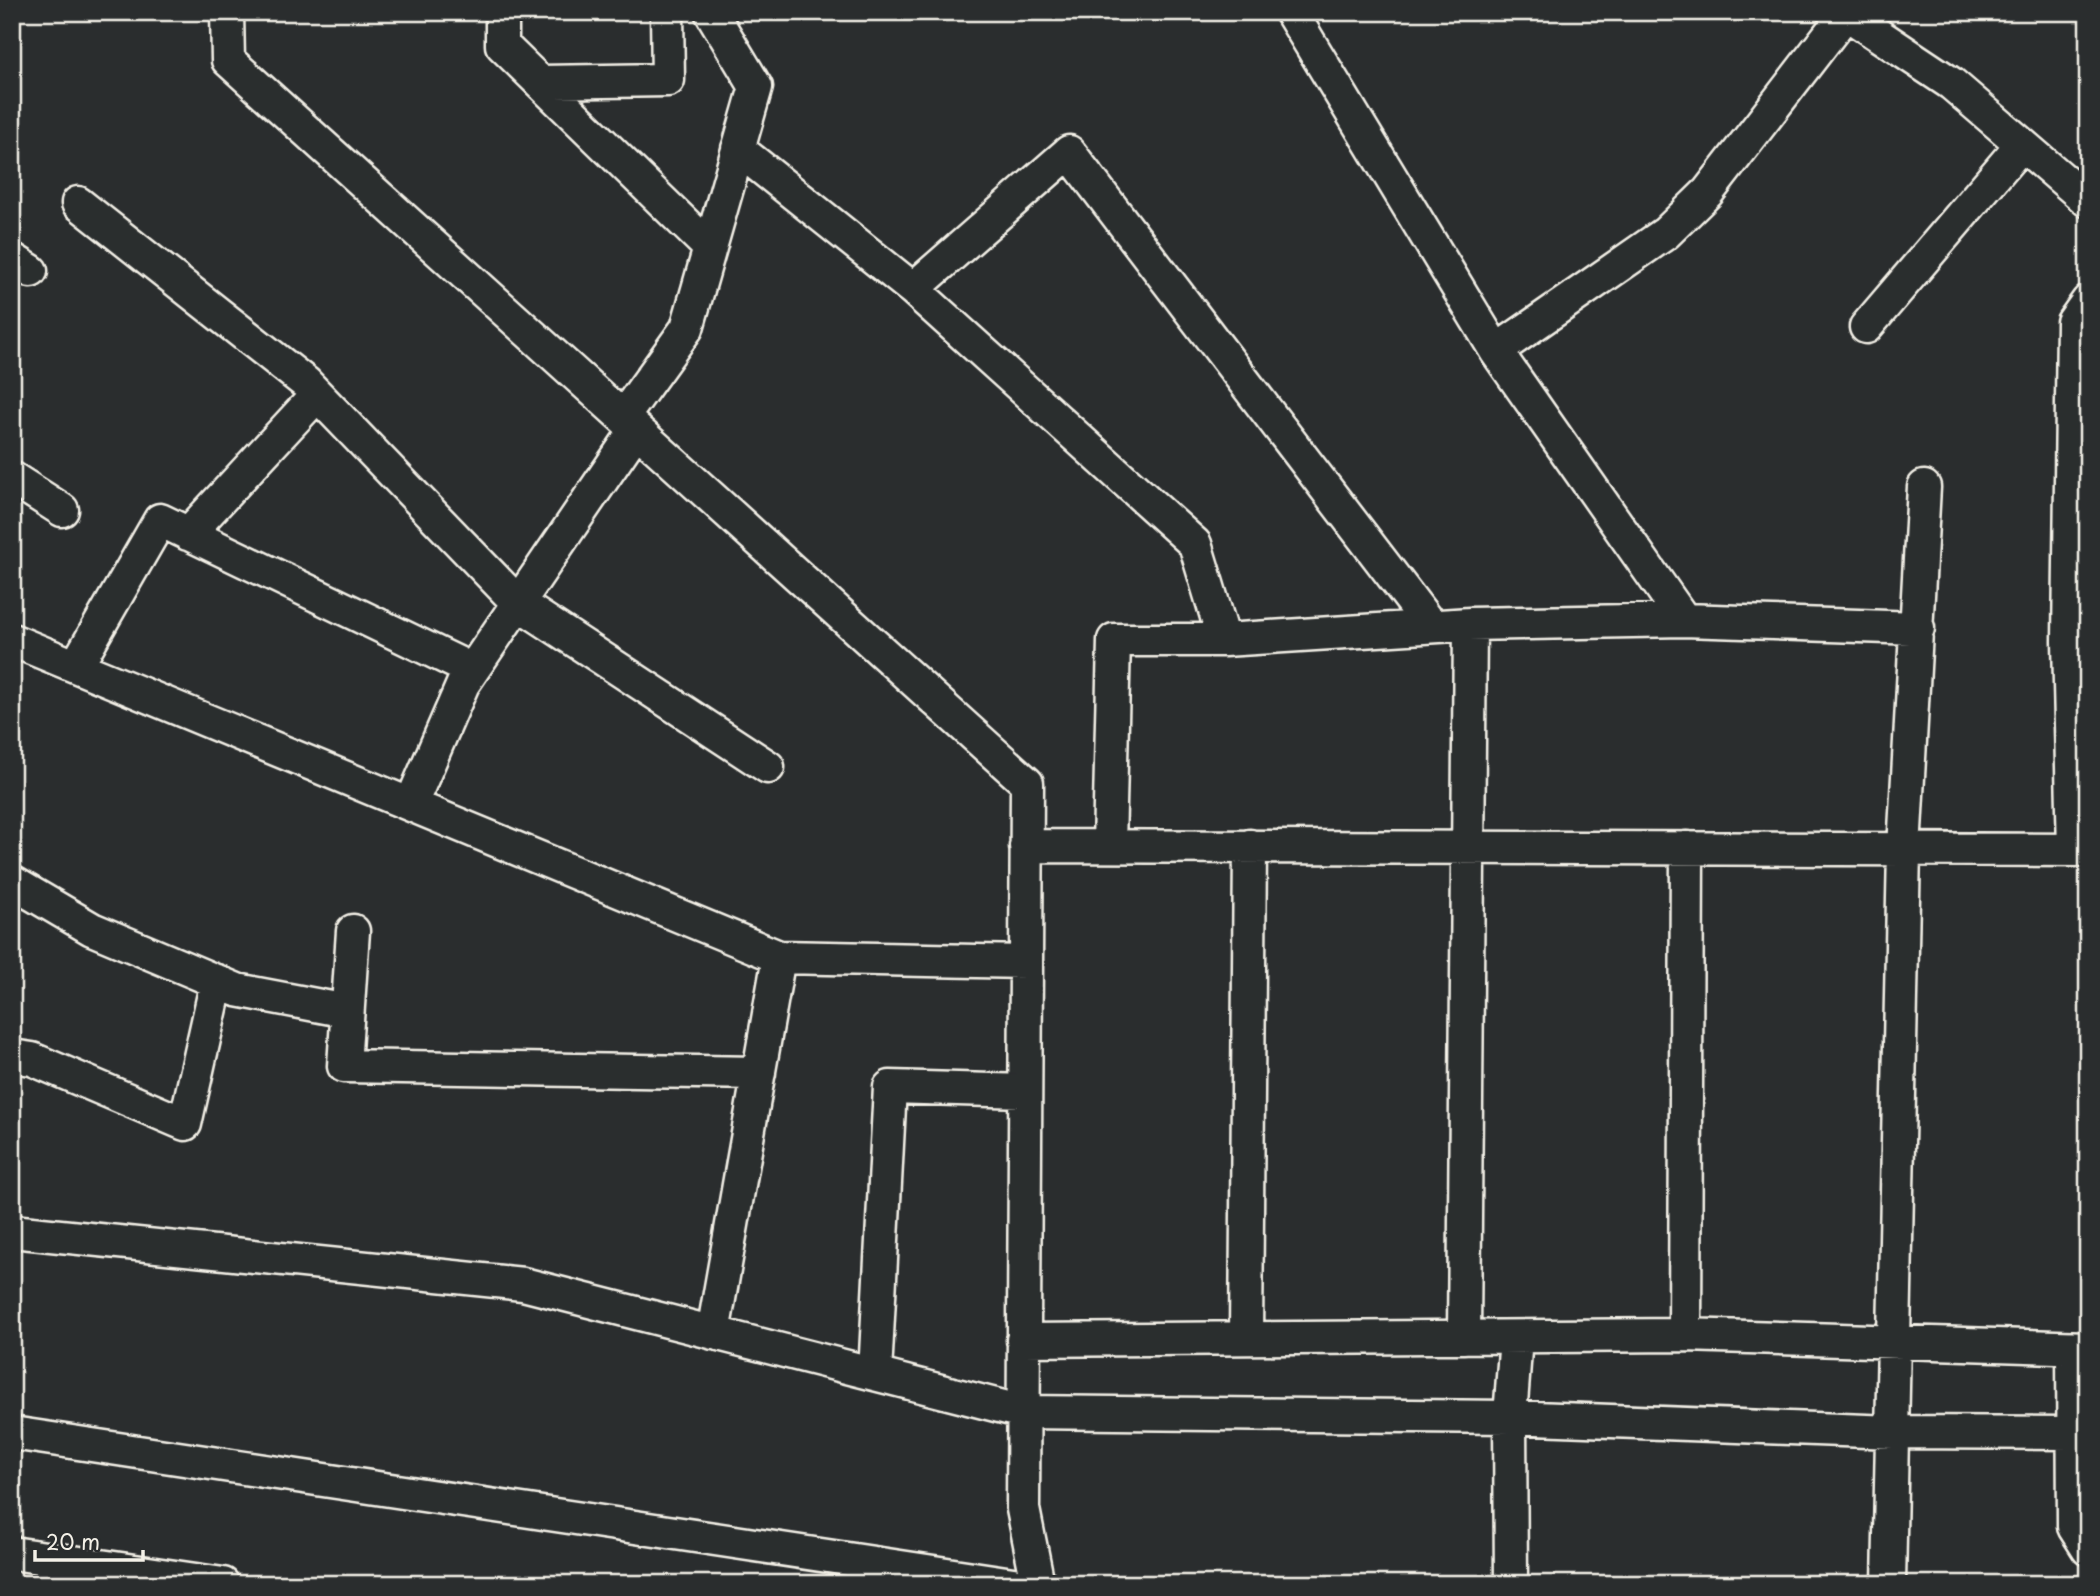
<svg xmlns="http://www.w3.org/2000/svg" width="2100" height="1596" viewBox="0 0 2100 1596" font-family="'Playpen Sans',sans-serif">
  <rect width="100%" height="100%" fill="#2a2d2e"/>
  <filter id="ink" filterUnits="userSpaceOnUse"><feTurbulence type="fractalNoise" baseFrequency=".0143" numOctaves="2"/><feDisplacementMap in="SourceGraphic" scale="14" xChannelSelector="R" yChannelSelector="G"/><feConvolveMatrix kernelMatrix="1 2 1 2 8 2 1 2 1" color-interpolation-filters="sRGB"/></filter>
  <g filter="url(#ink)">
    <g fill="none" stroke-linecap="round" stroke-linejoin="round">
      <g stroke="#f4f1e8" stroke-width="37">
        <path id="street" d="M227 12 228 60 1027 783 1023 1509 1038 1584
          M502 12V45L710 248
          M1291 12 1496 351 1684 620
          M1844 12 1952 84 2088 201
          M540 82 668 80 667 12
          M738 149 913 289 1195 544 1224 640
          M78 203 306 383 518 603 768 767
          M12 259 31 271
          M913 289 1069 152 1431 626
          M1866 327 2022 144
          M1496 351 1666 233 1708 192 1846 13
          M623 417 687 328 756 87 711 12
          M12 478 62 510
          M188 534 317 395
          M12 640 779 957 1026 962
          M76 666 160 520 472 670
          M411 804 463 684 636 430
          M1026 846 2088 850
          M1109 846 1114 640H1224L1470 624 1684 620 1918 628
          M2074 850 2069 641 2073 322 2088 301
          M12 882 92 929 237 990 347 1011
          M353 931 344 1066 759 1073
          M12 1056 32 1059 185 1124 217 981
          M12 1231 523 1284 1023 1412 1510 1417 1893 1432 2072 1433
          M713 1333 779 957
          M1685 1335 1687 848
          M1464 1337 1470 624
          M1246 1338 1250 846
          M1023 1340 1685 1335 2088 1348
          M2073 1348 2074 1527 2088 1549
          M875 1374 890 1087 1025 1091
          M12 1433 1013 1584
          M12 1553 223 1584
          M1511 1584 1510 1417 1516 1337
          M1889 1584 1904 849 1924 487"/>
      </g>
      <use href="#street" stroke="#2a2d2e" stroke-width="32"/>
    </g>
  </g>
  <rect width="2100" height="1596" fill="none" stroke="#2a2d2e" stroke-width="42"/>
  <rect x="21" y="21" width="2058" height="1554" fill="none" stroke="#f4f1e8" stroke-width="2.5" filter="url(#ink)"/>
  <path d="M35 1550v10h108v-10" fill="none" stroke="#f4f1e8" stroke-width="3.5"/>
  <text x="46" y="1550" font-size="21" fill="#f4f1e8" stroke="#2a2d2e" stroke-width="5" paint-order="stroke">20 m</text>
</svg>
